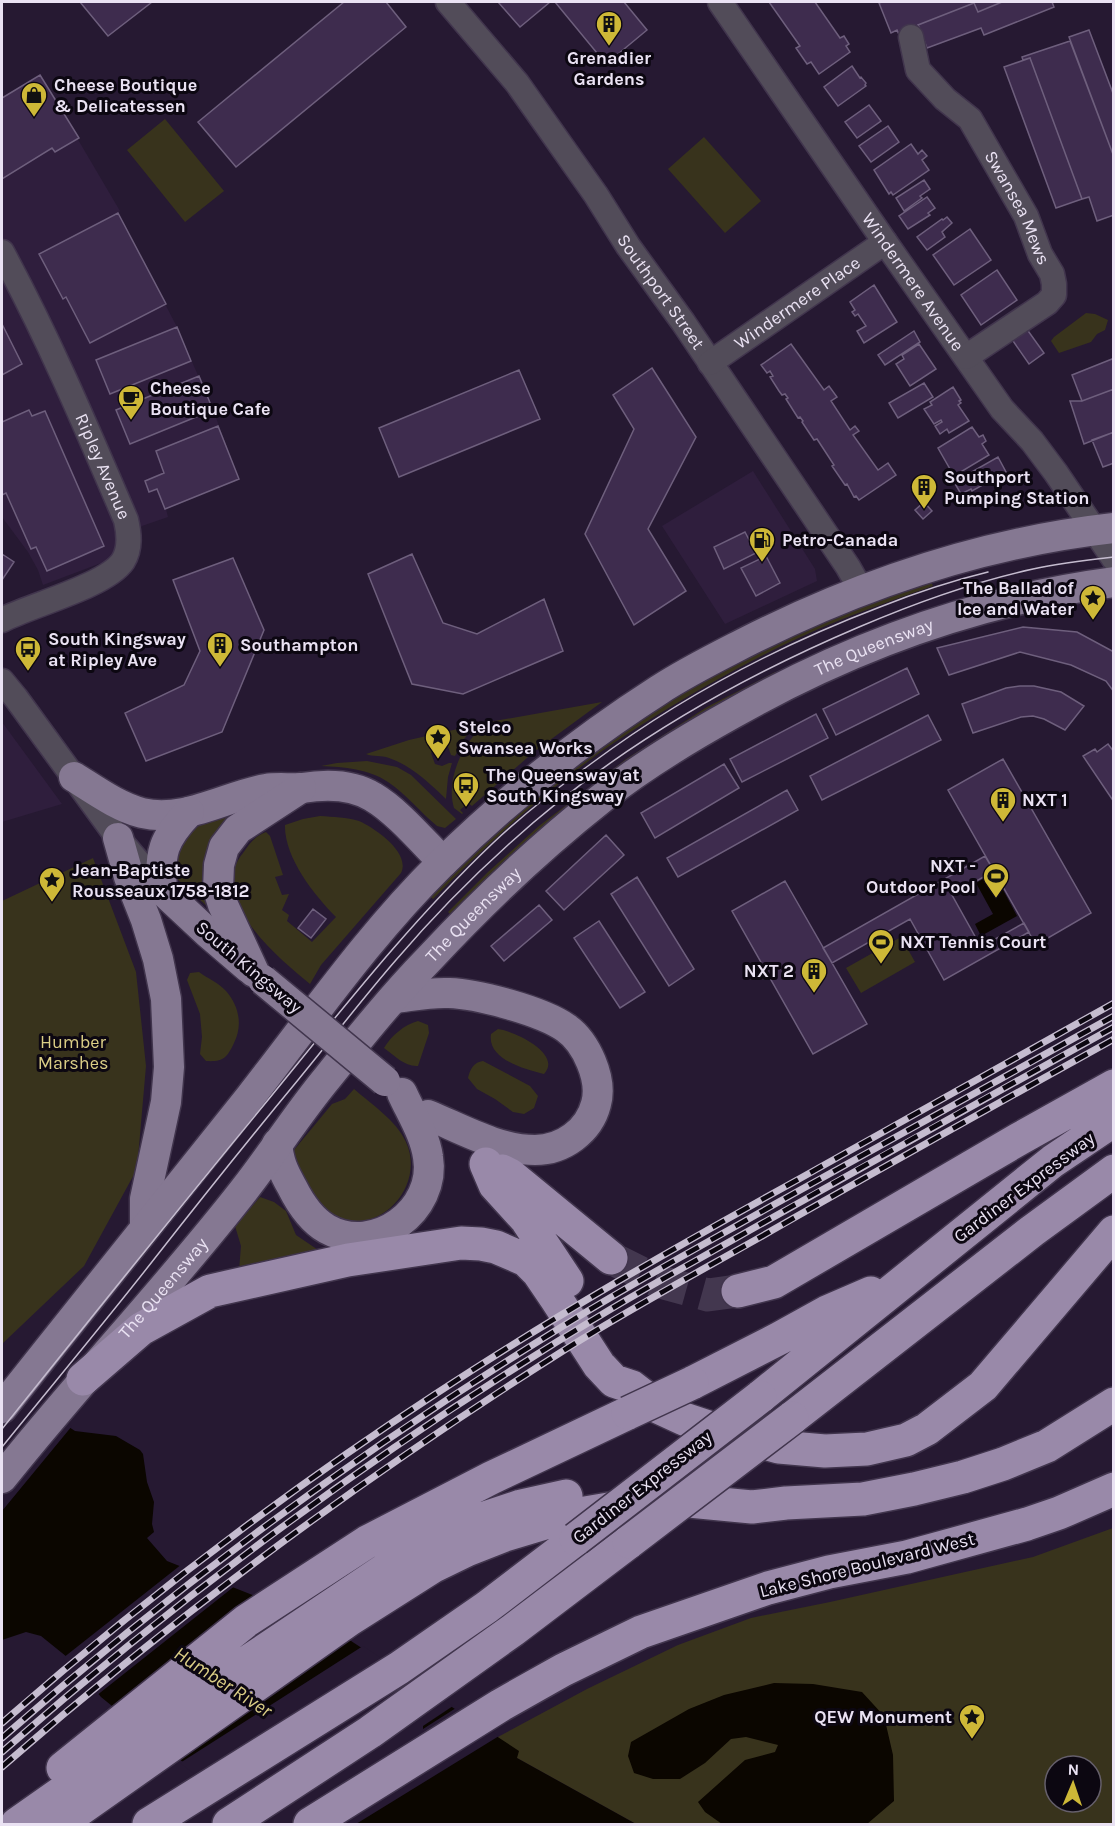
<svg xmlns="http://www.w3.org/2000/svg" width="1115" height="1826" viewBox="0 0 1115 1826" font-family="Karla,sans-serif">
  <rect width="100%" height="100%" fill="#261932"/>
  <path fill="#2f1e3d" d="M40 75 120 211 118 213 177 327 213 410 239 479 166 509 168 517 142 526 117 557 43 585 38 570 28 552 2 517V98Z
    M753 471 815 569 817 581 725 624 662 526Z
    M2 722 62 804 2 822Z"/>
  <path fill="#38331c" fill-rule="evenodd" d="M165 119 224 191 185 222 127 150Z
    M704 137 761 201 725 233 668 169Z
    M1086 313 1095 314 1108 320 1105 330 1097 334 1091 342 1059 353 1051 341 1054 337Z
    M929 578 933 586C893 600 853 614 814 631 755 657 700 688 646 722 626 735 605 748 586 763 531 804 481 850 433 899L427 894 526 801 635 720 759 649Z
    M775 672 780 673 455 919 448 912 488 872 539 826 626 759 707 707Z
    M602 702 535 751 472 806 468 803 460 810 463 813 462 814 454 808C445 779 464 738 489 722Z
    M471 726 473 728 464 739 455 756 451 755 448 747C440 746 437 746 431 753L435 764 442 766 449 763H452L448 777 446 799C428 782 412 766 389 758 381 755 373 757 366 754L409 740Z
    M367 761 397 767 411 775 456 819 445 828 437 826C420 812 406 794 388 782 369 769 344 767 321 766L337 763Z
    M251 802 210 909 176 878 174 870 175 841 190 822Z
    M320 816C333 817 347 817 359 821 375 828 411 853 401 873L321 965 310 984C278 958 206 898 243 853 250 843 255 836 266 832L270 836 283 875 275 877 282 895 289 894 282 910 289 915 287 921 312 942 336 917C314 895 284 857 285 825L303 819Z
    M93 858 136 972 146 1066 137 1169 84 1266 2 1344V901Z
    M901 937 915 962 861 993 846 968Z
    M199 972C207 978 219 983 226 991 239 1006 243 1025 234 1043 227 1058 223 1062 206 1061L200 1054 202 1037 200 1014 187 980 190 973Z
    M418 1021 428 1025 429 1033 418 1066C405 1067 395 1056 384 1048 392 1035 404 1025 418 1021Z
    M498 1029C514 1031 563 1054 544 1074 524 1069 487 1059 491 1034Z
    M483 1061 530 1086 538 1096 534 1108 524 1114 513 1112 495 1099 477 1089 468 1078C470 1069 474 1062 483 1061Z
    M354 1089C371 1104 396 1120 406 1142 428 1190 370 1246 325 1210 319 1205 313 1195 309 1188 301 1177 293 1164 294 1150L332 1104 345 1099Z
    M260 1197 274 1202 286 1211 296 1235 324 1254 239 1271 241 1246 235 1226Z
    M1113 1528V1824H636L517 1758 496 1738 587 1689 678 1645 751 1618 830 1602 1033 1557ZM1055 1766H1091V1802H1055Z"/>
  <path fill="#0b0600" d="M994 873 1017 916 981 936 975 924 993 914 976 883Z
    M2 1383 75 1431 116 1436 140 1450 143 1454 147 1482 154 1502 152 1524 154 1532 147 1538 167 1561 255 1596 348 1639 519 1751 517 1758 636 1824H265L150 1737 101 1697 67 1657 41 1636 26 1632 2 1640Z
    M774 1683 813 1684 862 1692 884 1716 893 1755 894 1801 867 1824H722L705 1812 698 1802 745 1760 775 1752 778 1745 746 1737 731 1739 705 1763 680 1779H653L634 1773 628 1756 631 1742 689 1709 724 1695Z"/>
  <path fill="#261932" d="M2 1379 72 1426 2 1511Z
    M182 1564 236 1585 96 1696 63 1658Z
    M363 1646 453 1706 423 1726V1729L456 1708 499 1736 356 1824H260L180 1763Z"/>
  <path fill="#3e2c4e" stroke="#6e5f7d" stroke-width="1.5" d="M80 2H152L108 36Z
    M344 2H386L406 27 236 167 198 122Z
    M498 2H550L520 27Z
    M555 2H624L647 30 606 64Z
    M769 2H815L840 38 844 36 849 44 846 46 850 52 819 74 811 62 807 64 796 48 800 46Z
    M882 2H1002L978 12 974 3 918 25 920 29 900 37 897 30 891 33 879 3Z
    M1002 2H1052L1054 7 984 35 981 28 927 48 918 25 974 3 978 12Z
    M1089 30 1114 96V157L1069 37Z
    M1070 41 1114 157V215L1097 221 1089 197 1082 199 1030 58 1023 60 1022 57Z
    M1030 58 1082 199 1056 208 1004 67Z
    M852 66 860 78 861 77 866 83 865 85 866 86 838 106 824 87Z
    M40 75 79 138 55 152 52 148 2 179V98Z
    M869 105 881 121 857 138 845 122Z
    M888 126 899 142 871 162 859 146Z
    M911 144 918 154 922 150 927 156 922 160 929 170 893 195 891 192 889 194 874 170Z
    M924 180 930 189 920 196 922 198 904 211 896 198Z
    M927 197 935 208 928 213 930 215 908 229 899 216Z
    M118 213 166 304 90 343 66 297 63 299 39 254Z
    M947 217 952 223 942 232 945 237 927 250 917 237 942 219 943 220Z
    M970 229 991 260 954 285 933 255Z
    M997 270 1017 300 981 325 961 295Z
    M874 285 897 322 864 343 857 331 866 326 858 314 855 316 852 312 855 310 850 302Z
    M2 324 22 364 2 375Z
    M177 327 191 361 110 394 96 360Z
    M1026 328 1044 353 1029 364 1011 338Z
    M914 331 920 342 885 365 878 355Z
    M791 344 824 390 829 386 837 397 831 401 850 430 855 426 859 431 853 435 878 470 888 463 896 475 859 500 856 496 854 497 847 484 845 485 832 466 834 465 817 439 814 440 802 422 803 421 800 417 798 418 786 399 788 398 785 394 782 395 779 391 770 377 773 376 770 371 767 373 761 365Z
    M919 344 936 369 910 386 896 364 904 359 902 355Z
    M1112 359 1114 363V389L1082 401 1072 375Z
    M652 368 696 437 648 529 686 591 634 625 585 534 634 429 613 395Z
    M519 370 540 419 399 477 379 428Z
    M199 376 213 410 130 444 116 410Z
    M924 383 933 397 898 418 889 403Z
    M953 387 961 400 959 401 961 403 958 405 969 421 949 433 947 429 940 434 935 426 942 422 941 420 934 424 924 409 932 405 930 402Z
    M1114 389V432L1084 444 1070 401H1082Z
    M29 410 32 416 45 411 104 546 47 571 36 547 31 549 6 493 2 495V422Z
    M218 426 239 479 165 509 157 489 149 492 145 481 164 473 156 451Z
    M972 427 979 437 983 435 986 441 982 444 989 455 954 476 938 448Z
    M1114 432V463L1103 467 1092 440Z
    M998 457 1006 472 972 491 971 489 961 494 954 482Z
    M924 502 932 511 923 519 915 510Z
    M745 532 756 553 724 569 714 547Z
    M2 554 14 562 2 580Z
    M412 554 443 623 477 634 544 599 563 651 463 694 412 684 368 574Z
    M766 556 780 583 756 596 741 568Z
    M233 558 264 630 222 732 146 761 125 713 184 685 200 651 173 580Z
    M1023 627 1077 632 1114 652V692L1106 681 1071 665 1020 652 949 675 937 648Z
    M907 668 919 694 836 735 823 709Z
    M1020 686H1034L1061 692 1084 706 1065 730 1044 719 1033 716 1021 717 973 733 962 704 1006 688Z
    M816 714 828 738 742 782 730 759Z
    M928 715 941 740 822 800 810 776Z
    M1108 744 1114 752V802L1083 756 1095 749 1097 752Z
    M1003 759 1091 913 1036 945 948 790Z
    M724 764 739 788 655 838 641 813Z
    M787 790 798 810 678 877 667 858Z
    M606 835 624 855 564 910 546 891Z
    M985 856 994 871 952 895 981 947 1024 923 1029 932 944 980 910 919 832 963 823 948Z
    M637 877 694 969 669 986 611 894Z
    M785 881 867 1024 813 1054 732 911Z
    M539 905 552 920 504 961 491 946Z
    M313 909 326 919 311 938 298 928Z
    M599 921 645 992 620 1008 574 938Z"/>
  <g fill="none" stroke-linecap="round" stroke-linejoin="round">
    <path stroke="#43374f" stroke-width="33" stroke-dasharray="33 16" stroke-linecap="butt" d="M611 1258 657 1281 708 1295 738 1291"/>
    <g stroke="#41354d" stroke-width="27">
      <g id="minor">
        <path id="s1" d="M448 2 517 83 596 195 628 246 683 322 848 567 861 590"/>
        <path id="s2" d="M720 2 885 242 1002 409 1032 441 1056 473 1114 559"/>
        <path id="s3" d="M911 37 918 70 945 99 970 119 1026 216 1040 254 1052 274 1054 284V295L1047 303 966 357"/>
        <path id="s4" d="M2 252C49 339 87 429 126 520 129 533 131 548 123 561 106 586 31 605 2 620"/>
        <path id="s5" d="M710 363 885 242"/>
        <path d="M2 681 16 698 118 838 162 890"/>
      </g>
    </g>
    <g stroke="#41354d" stroke-width="33">
      <g id="major">
        <path d="M74 777C95 790 118 807 142 813 185 823 226 796 266 789 278 787 291 789 302 788 326 784 352 784 373 797 397 811 423 842 443 862"/>
        <path d="M189 812C163 839 159 853 162 890L207 932 249 968"/>
        <path d="M118 838 129 877 146 920 158 959 166 999 169 1067 166 1102 145 1199V1227"/>
        <path d="M254 972 223 905 218 889 219 865 224 847 238 829 301 788"/>
        <path d="M394 998C412 996 431 992 449 993 478 994 542 1011 566 1028 586 1042 603 1079 596 1104 589 1131 563 1150 535 1150 498 1150 462 1129 428 1115"/>
        <path d="M277 1144C279 1162 283 1171 292 1187 300 1203 311 1220 327 1229 375 1256 437 1210 428 1157 425 1135 411 1113 402 1093"/>
        <path d="M2 1408C84 1304 167 1201 250 1097 312 1018 369 935 441 864 507 799 581 740 659 690 688 671 719 656 750 640 864 583 986 542 1114 528"/>
        <path id="s6" d="M2 1478C80 1380 167 1289 244 1190 273 1153 298 1113 328 1077 360 1037 393 996 429 959 483 901 540 847 602 798 642 766 687 739 732 714 850 647 978 600 1114 582"/>
      </g>
    </g>
    <g stroke="#41354d" stroke-width="36">
      <path id="highway" d="M486 1164 495 1185 526 1219 567 1281
        M502 1171 510 1175 611 1258
        M738 1291 774 1282 1019 1139 1114 1086
        M83 1379 141 1329 210 1291 348 1260 461 1243 481 1244 496 1247 526 1260 538 1272 557 1300 599 1365 614 1381 632 1387 658 1407 684 1419 714 1429 779 1447 825 1451 867 1449 906 1440 927 1429 983 1386 1114 1232
        M692 1383 780 1338 827 1312 871 1293
        M760 1397 1053 1161 1114 1120
        M792 1418 1032 1231 1114 1171
        M63 1768 246 1621 367 1542 491 1478 628 1413
        M17 1824 246 1663 413 1551 485 1518 521 1506 566 1496
        M59 1824 350 1619 432 1567 467 1550 505 1535 545 1523 585 1513 668 1499 752 1507 786 1503 863 1499 914 1489 963 1477 1003 1464 1047 1446 1114 1404
        M149 1824 399 1668 487 1607 576 1539
        M229 1824 370 1732 513 1630 629 1542
        M310 1824 501 1705 563 1670 641 1632 768 1588 829 1572 907 1557 1027 1524 1059 1513 1114 1489"/>
    </g>
    <use href="#minor" stroke="#524c59" stroke-width="24"/>
    <use href="#major" stroke="#857892" stroke-width="30"/>
    <use href="#highway" stroke="#9989a9" stroke-width="33"/>
    <path stroke="#c5bccf" stroke-width="1.5" d="M2 1429C90 1319 178 1209 268 1100 340 1012 410 922 493 843 524 814 557 788 592 763 682 696 775 647 880 607 915 593 951 581 988 572
      M2 1447C53 1384 105 1322 155 1258 202 1198 250 1138 298 1080 331 1040 362 999 396 960 431 919 469 880 509 844 612 750 732 681 859 627 915 603 973 582 1033 569 1060 563 1087 560 1114 557"/>
    <g stroke="#c5bccf" stroke-width="7">
      <path id="rail" d="M2 1723C138 1604 285 1492 437 1393 554 1316 676 1247 799 1179 904 1120 1009 1062 1114 1003
        M2 1738C174 1587 360 1451 555 1331 627 1286 701 1246 775 1204 888 1141 1001 1079 1114 1016
        M2 1752C189 1588 392 1440 606 1312 654 1283 703 1257 752 1229 872 1161 993 1094 1114 1027
        M2 1767C178 1613 368 1474 566 1349 628 1310 693 1275 757 1239 876 1171 995 1105 1114 1039"/>
    </g>
    <use href="#rail" stroke="#0c0711" stroke-width="4.5" stroke-dasharray="14" stroke-linecap="butt"/>
    <g stroke="#41354d" stroke-width="33" stroke-linecap="butt">
      <path id="major-bridge" d="M263 980 385 1081"/>
    </g>
    <g stroke="#41354d" stroke-width="36" stroke-linecap="butt">
      <path id="highway-bridge" d="M628 1413 692 1383
        M576 1539 760 1397
        M629 1542 792 1418"/>
    </g>
    <use href="#major-bridge" stroke="#857892" stroke-width="30"/>
    <use href="#highway-bridge" stroke="#9989a9" stroke-width="33"/>
  </g>
  <defs>
    <g id="building-pin" transform="scale(1.35)"><path d="M0 17L-7.5 6A9.5 9.5 0 1 1 7.5 6Z" fill="#ceb837" stroke="#0c0711"/><path d="M-4-6H4V6H1V3H-1V6H-4ZM-2.5-4.3h1.7v1.8h-1.7ZM.8-4.3h1.7v1.8H.8ZM-2.5-1h1.7V.8h-1.7ZM.8-1h1.7V.8H.8Z" fill="#111"/></g>
    <g id="shop-pin" transform="scale(1.35)"><path d="M0 17L-7.5 6A9.5 9.5 0 1 1 7.5 6Z" fill="#ceb837" stroke="#0c0711"/><path d="M-5-2.5h2.3a2.7 3.5 0 0 1 5.4 0H5L5.5 6h-11ZM-1.5-2.5h3a1.5 2.3 0 0 0-3 0Z" fill="#111"/></g>
    <g id="cafe-pin" transform="scale(1.35)"><path d="M0 17L-7.5 6A9.5 9.5 0 1 1 7.5 6Z" fill="#ceb837" stroke="#0c0711"/><path d="M-5.5-4.5H6V0H3Q3 3.5 0 3.5H-2.5Q-5.5 3.5-5.5 0ZM3-3.2v2h1.7v-2ZM-6 4.5H4V6H-6Z" fill="#111"/></g>
    <g id="fuel-pin" transform="scale(1.35)"><path d="M0 17L-7.5 6A9.5 9.5 0 1 1 7.5 6Z" fill="#ceb837" stroke="#0c0711"/><path d="M-5.5-6h7V0h2V4h1.3V-2.5L3-4.5l.8-.8L6-3V5H2.5V1h-1V6h-7ZM-4.2-4.7v3.2H.2V-4.7Z" fill="#111"/></g>
    <g id="sight-pin" transform="scale(1.35)"><path d="M0 17L-7.5 6A9.5 9.5 0 1 1 7.5 6Z" fill="#ceb837" stroke="#0c0711"/><path d="M0-6L1.8-2.2L6-1.7L2.9 1.2L3.7 5.4L0 3.3L-3.7 5.4L-2.9 1.2L-6-1.7L-1.8-2.2Z" fill="#111"/></g>
    <g id="bus-pin" transform="scale(1.35)"><path d="M0 17L-7.5 6A9.5 9.5 0 1 1 7.5 6Z" fill="#ceb837" stroke="#0c0711"/><path d="M-5-6H5V4H4V6H2V4H-2V6H-4V4H-5ZM-3.5-4V0h7V-4ZM-3.5 1.2v1.5H-2V1.2ZM2 1.2v1.5H3.5V1.2Z" fill="#111"/></g>
    <g id="stadium-pin" transform="scale(1.35)"><path d="M0 17L-7.5 6A9.5 9.5 0 1 1 7.5 6Z" fill="#ceb837" stroke="#0c0711"/><path d="M0-5a6.5 5 0 1 0 0 10a6.5 5 0 1 0 0-10ZM-3.5-1.8h7v3.6h-7Z" fill="#111"/></g>
  </defs>
  <g fill-rule="evenodd">
    <use href="#building-pin" x="609" y="24"/>
    <use href="#shop-pin" x="34" y="95"/>
    <use href="#cafe-pin" x="131" y="398"/>
    <use href="#building-pin" x="924" y="487"/>
    <use href="#fuel-pin" x="762" y="540"/>
    <use href="#sight-pin" x="1093" y="598"/>
    <use href="#building-pin" x="220" y="645"/>
    <use href="#bus-pin" x="28" y="649"/>
    <use href="#sight-pin" x="438" y="737"/>
    <use href="#bus-pin" x="466" y="785"/>
    <use href="#building-pin" x="1003" y="800"/>
    <use href="#stadium-pin" x="996" y="876"/>
    <use href="#sight-pin" x="52" y="880"/>
    <use href="#stadium-pin" x="881" y="942"/>
    <use href="#building-pin" x="814" y="971"/>
    <use href="#sight-pin" x="972" y="1717"/>
  </g>
  <g text-anchor="middle" dominant-baseline="central" stroke-width="6" stroke-linejoin="round" paint-order="stroke">
    <g font-size="18" font-weight="bold" fill="#eae2f3" stroke="#0c0711" text-anchor="start">
      <text x="609" y="58" text-anchor="middle">Grenadier<tspan x="609" dy="21">Gardens</tspan></text>
      <text x="54" y="85">Cheese Boutique<tspan x="54" dy="21">&amp; Delicatessen</tspan></text>
      <text x="150" y="388">Cheese<tspan x="150" dy="21">Boutique Cafe</tspan></text>
      <text x="944" y="477">Southport<tspan x="944" dy="21">Pumping Station</tspan></text>
      <text x="782" y="540">Petro-Canada</text>
      <text x="1074" y="588" text-anchor="end">The Ballad of<tspan x="1074" dy="21">Ice and Water</tspan></text>
      <text x="48" y="639">South Kingsway<tspan x="48" dy="21">at Ripley Ave</tspan></text>
      <text x="240" y="645">Southampton</text>
      <text x="458" y="727">Stelco<tspan x="458" dy="21">Swansea Works</tspan></text>
      <text x="486" y="775">The Queensway at<tspan x="486" dy="21">South Kingsway</tspan></text>
      <text x="1022" y="800">NXT 1</text>
      <text x="976" y="866" text-anchor="end">NXT -<tspan x="976" dy="21">Outdoor Pool</tspan></text>
      <text x="72" y="870">Jean-Baptiste<tspan x="72" dy="21">Rousseaux 1758-1812</tspan></text>
      <text x="900" y="942">NXT Tennis Court</text>
      <text x="794" y="971" text-anchor="end">NXT 2</text>
      <text x="952" y="1717" text-anchor="end">QEW Monument</text>
    </g>
    <g font-size="18" fill="#eae2f3" stroke="#0c0711">
      <text stroke="none"><textPath href="#s3" startOffset="206">Swansea Mews</textPath></text>
      <text stroke="none"><textPath href="#s2" startOffset="340">Windermere Avenue</textPath></text>
      <text stroke="none"><textPath href="#s1" startOffset="360">Southport Street</textPath></text>
      <text stroke="none"><textPath href="#s5" startOffset="106">Windermere Place</textPath></text>
      <text stroke="none"><textPath href="#s4" startOffset="237">Ripley Avenue</textPath></text>
      <text stroke="none"><textPath href="#s6" startOffset="1221">The Queensway</textPath></text>
      <text stroke="none"><textPath href="#s6" startOffset="735">The Queensway</textPath></text>
      <text transform="translate(249 967) rotate(40)">South Kingsway</text>
      <text transform="translate(1024 1187) rotate(-37)">Gardiner Expressway</text>
      <text stroke="none"><textPath href="#s6" startOffset="249">The Queensway</textPath></text>
      <text transform="translate(642 1487) rotate(-38)">Gardiner Expressway</text>
      <text transform="translate(867 1565) rotate(-14)">Lake Shore Boulevard West</text>
    </g>
    <g font-size="18" fill="#dbce86" stroke="#0c0711">
      <text x="73" y="1042">Humber<tspan x="73" dy="21">Marshes</tspan></text>
    </g>
    <g font-size="20" font-style="italic" fill="#dbce86" stroke="#0c0711">
      <text transform="translate(223 1682) rotate(33)">Humber River</text>
    </g>
  </g>
  <rect width="1115" height="1826" fill="none" stroke="#eae2f3" stroke-width="6"/>
  <g transform="translate(1073 1784) rotate(2)"><circle r="28" fill="#0c0711" stroke="#655f6b" stroke-width="1.5"/>
  <path d="M0-4.5L10 22L0 15L-10 22Z" fill="#ceb837"/>
  <text y="-9" font-size="16" font-weight="bold" text-anchor="middle" fill="#eae2f3">N</text>
  </g>
</svg>
